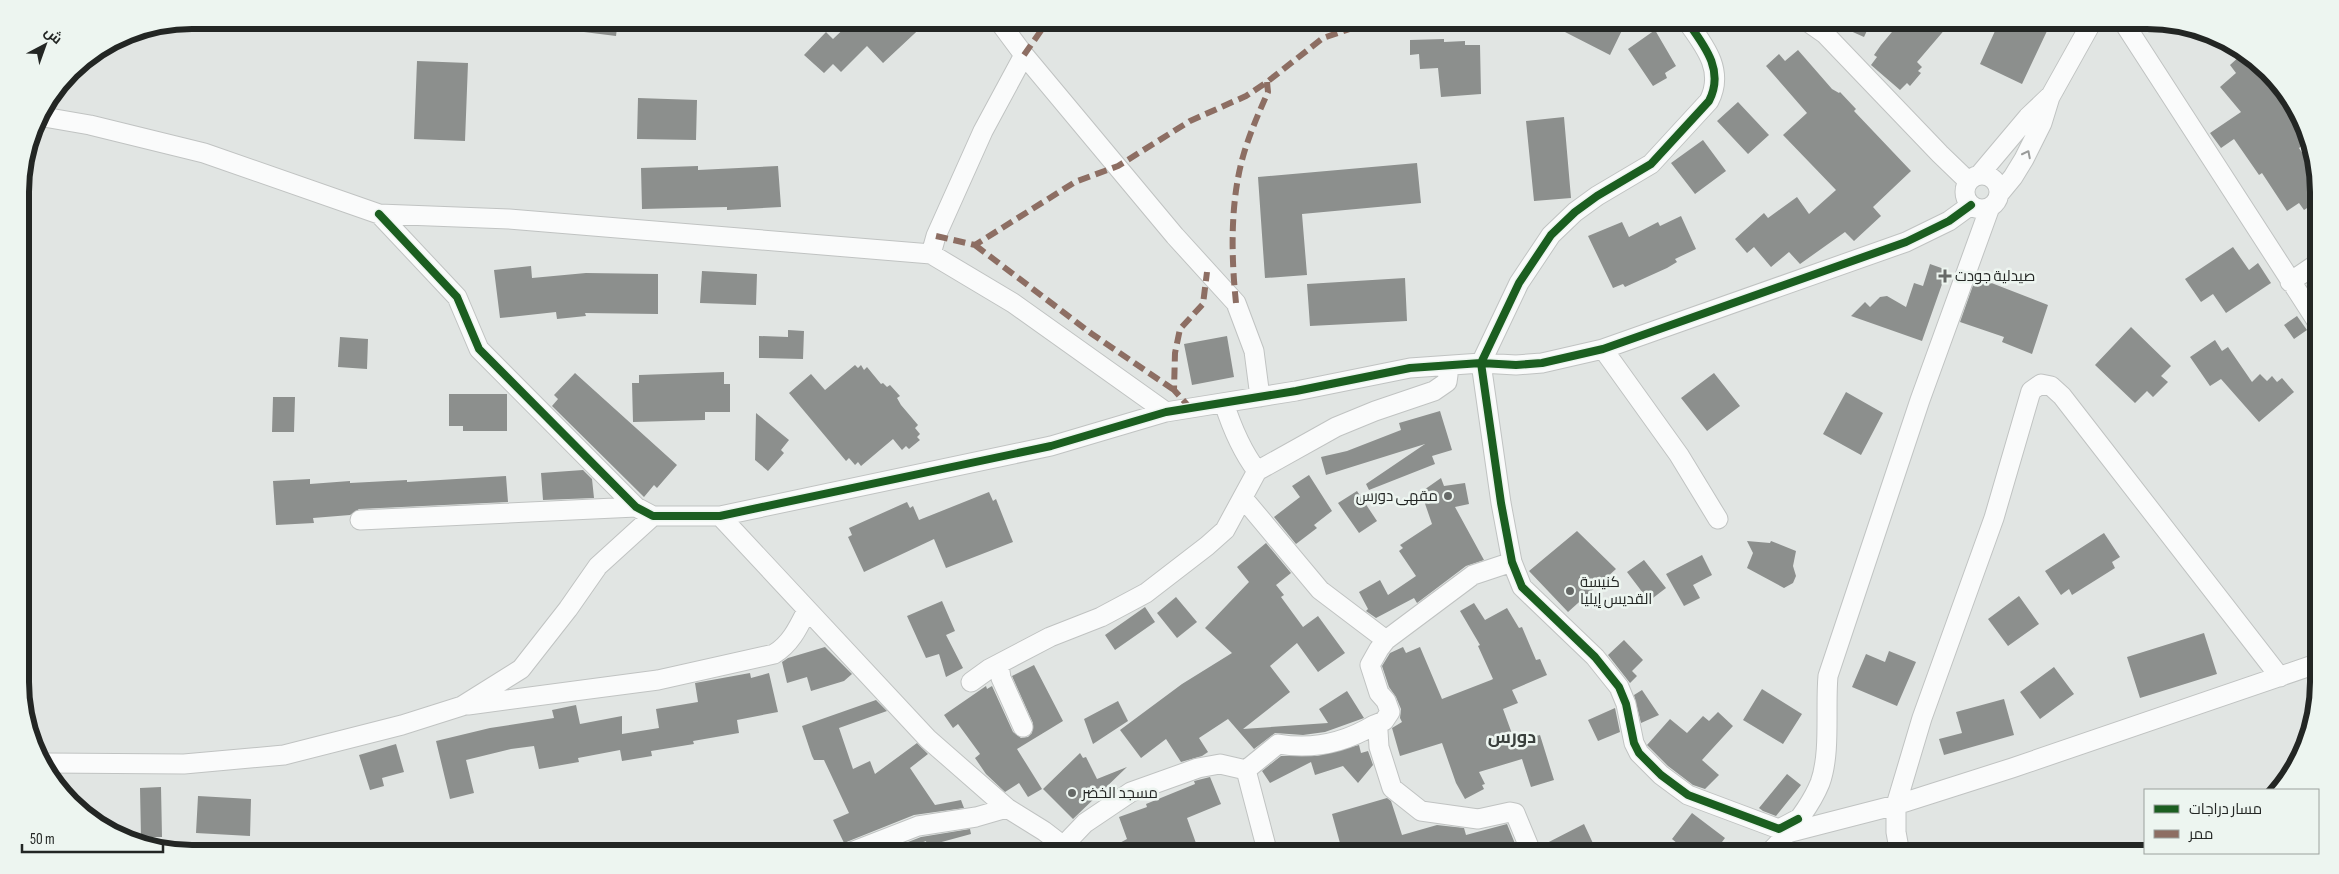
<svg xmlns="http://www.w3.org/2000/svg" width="2339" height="874" viewBox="0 0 2339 874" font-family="'Sofia Sans Condensed',Cairo,sans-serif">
  <rect width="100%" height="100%" fill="#e1e5e3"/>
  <path fill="#8c8f8d" d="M568 20H618L616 36 568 30Z
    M853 20H929L883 63 867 46 841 72 833 64 824 73 804 55 826 32 833 39Z
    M1590 20H1627L1610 55 1565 32 1586 28Z
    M1826 20H1872L1864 37Z
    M1902 20H1953L1917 62 1922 67 1918 71 1921 73 1910 86 1907 83 1900 90 1871 65 1877 57 1874 55 1881 45Z
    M2000 20H2025L2047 31 2022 84 1980 64Z
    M1655 30 1676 66 1665 73 1667 78 1653 86 1628 49Z
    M1444 39V42L1465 41V45H1480L1481 94 1441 97 1438 68 1420 69 1419 54 1410 55V40Z
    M1798 50 1832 89 1839 93 1840 92 1856 109 1854 111 1911 171 1873 207 1881 216 1854 241 1845 232 1800 264 1789 252 1771 267 1754 247 1747 253 1735 239 1764 213 1768 218 1797 197 1809 214 1836 190 1783 135 1807 113 1766 66 1779 54 1785 61Z
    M2241 55 2279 96 2308 137 2309 141 2299 148 2318 177V201L2304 210 2299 203 2287 211 2262 173 2259 175 2234 139 2221 148 2210 133 2241 112 2220 87 2236 73 2230 65Z
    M417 61 468 63 465 141 414 139Z
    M638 98 697 100 696 140 637 139Z
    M1738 102 1769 135 1748 154 1717 121Z
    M1564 117 1571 198 1534 201 1526 121Z
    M1703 140 1726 171 1695 194 1671 163Z
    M1417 163 1421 203 1302 214 1307 275 1265 278 1258 177Z
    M698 166V170L778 166 781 207 727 210V207L642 209 641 168Z
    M1681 216 1696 249 1675 259 1677 262 1667 268 1625 287 1623 284 1613 288 1588 236 1622 222 1629 237 1658 222 1660 226Z
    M2233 247 2249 270 2258 263 2271 283 2226 313 2213 294 2201 302 2185 279Z
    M1930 264 1947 270 1922 341 1851 316 1865 302 1870 307 1880 297 1887 296 1906 307 1914 283 1923 286Z
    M531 266 532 278 586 273 658 274V314L585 313 586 316 557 319 556 312 500 318 494 270Z
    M702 271 757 274 756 305 700 303Z
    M1976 277 2048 305 2032 354 2002 342 2004 337 1960 322Z
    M1405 278 1407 321 1310 326 1307 284Z
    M2297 316 2307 330 2294 339 2284 325Z
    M2131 327 2171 366 2161 376 2168 382 2153 397 2147 391 2135 403 2095 365Z
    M788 330 804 331 803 359 759 358V336L788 337Z
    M1227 336 1234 377 1192 385 1184 344Z
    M340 337 368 339 367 369 338 367Z
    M2215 340 2222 351 2228 347 2252 382 2260 374 2267 381 2272 376 2277 382 2282 378 2294 392 2259 422 2221 379 2210 386 2190 357Z
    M855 365 858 368 861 365 864 370 867 367 881 384 883 383 887 387 890 385 900 396 897 398 901 405 918 425 915 428 920 434 917 437 920 440 909 449 906 446 902 450 893 439 861 466 858 462 855 465 849 458 846 461 789 393 811 374 825 390Z
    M724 372V384H730V412H705V420L633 422 632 383H639V375Z
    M575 373 677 465 657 488 654 485 644 497 552 406 558 399 554 395Z
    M1714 373 1740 406 1707 431 1681 398Z
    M1846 392 1883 413 1861 455 1823 434Z
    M449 394H507V431H463V426H449Z
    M273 397H295L294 432H272Z
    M1440 411 1452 450 1432 456 1435 464 1369 490 1366 484 1425 444 1326 475 1321 457 1347 451 1401 430 1399 423Z
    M756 413 789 440 781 450 784 453 768 471 755 460Z
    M583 470 592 479 594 498 543 500 541 473Z
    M1309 475 1332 511 1314 525 1317 528 1296 544 1274 517 1300 497 1292 486Z
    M506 476 508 502 359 509 350 515 313 518 314 523 276 525 273 481 310 479V484L350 481V483L407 480V482Z
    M1441 478 1444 486 1465 483 1469 504 1455 507 1484 560 1466 566 1417 603 1414 598 1376 618 1366 611 1368 609 1359 592 1380 580 1388 595 1416 576 1399 551 1403 548 1400 545 1432 524 1421 492Z
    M1357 491 1377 521 1359 533 1338 503Z
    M989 492 993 501 996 499 1013 542 946 568 934 539 864 572 848 537 852 535 849 528 907 502 910 508 913 506 919 520Z
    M1577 531 1616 569 1568 612 1529 571Z
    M2104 533 2120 557 2112 562 2115 568 2072 595 2069 589 2061 595 2045 571Z
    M1747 541 1770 543 1771 541 1796 551 1793 566 1796 576 1793 583 1784 588 1747 568 1753 553Z
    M1266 543 1291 573 1276 585 1284 595 1281 597 1303 627 1318 616 1345 653 1318 672 1297 643 1270 666 1290 692 1243 729 1328 723 1319 709 1347 691 1364 718 1325 732 1303 735 1275 733 1254 749 1228 719 1199 738 1208 752 1202 756 1181 762 1166 739 1141 758 1120 730 1182 684 1232 653 1205 628 1249 582 1237 567Z
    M1702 555 1712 575 1693 585 1700 598 1684 606 1666 574Z
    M1644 560 1666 588 1649 601 1627 572Z
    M2019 596 2039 624 2008 646 1988 619Z
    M1176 597 1197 622 1177 638 1157 613Z
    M942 601 955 631 946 635 963 668 946 677 939 654 926 658 907 616Z
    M1474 603 1485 620 1507 608 1519 628 1522 627 1536 660 1540 659 1547 675 1512 690 1518 703 1503 709 1515 742 1540 735 1554 780 1531 787 1522 759 1479 772 1485 784 1482 785 1484 789 1465 799 1456 783 1442 743 1400 756 1392 728 1402 722 1400 718 1401 709 1396 697 1389 687 1382 666 1390 653 1403 647 1406 653 1420 647 1442 699 1491 680 1493 679 1478 646 1480 645 1460 611Z
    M1145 607 1155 622 1115 650 1105 635Z
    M2204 633 2217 674 2140 698 2127 657Z
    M1624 640 1643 660 1632 671 1637 676 1630 683 1608 655Z
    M825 647 852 674 844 681 811 691 807 677 787 683 782 662 788 658Z
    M1889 651 1916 662 1897 706 1852 687 1866 654 1885 662Z
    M1034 665 1063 721 1017 749 1042 789 1028 797 1019 783 1005 792 986 774 975 758 980 754 958 724 953 728 944 715 986 686 987 689 992 686 1013 732 1021 738 1028 737 1032 733 1033 723 1012 676Z
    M2054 667 2074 694 2040 719 2020 692Z
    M750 673 751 678 769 673 778 712 737 720 739 733 693 741 694 744 651 751 652 756 622 761 620 750 578 758 579 762 539 769 534 746 511 749 466 760 474 793 450 799 436 741 490 728 554 718 552 710 576 705 580 724 622 716V734L659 728 656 709 698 702 695 683Z
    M1762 689 1802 714 1783 744 1743 720Z
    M1642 690 1659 715 1641 723 1634 695Z
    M2004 699 2014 735 1944 755 1939 739 1962 733 1956 712Z
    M876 700 887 711 839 728 853 769 870 761 875 774 917 743 928 754 910 768 935 805 961 800 964 808 914 815 844 843 833 820 849 813 824 760H814L812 756 802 726Z
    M1118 701 1128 721 1093 744 1084 719Z
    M1615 708 1620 732 1598 741 1588 720Z
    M1718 712 1733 726 1702 760 1719 775 1705 789 1693 785 1668 766 1647 745 1670 719 1687 733 1703 716 1709 721Z
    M396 744 404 772 382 778 384 786 370 790 359 755Z
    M1359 745 1361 753 1368 751 1373 765 1358 783 1343 766 1315 775 1311 762 1270 783 1262 771 1281 756H1317Z
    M1080 753 1083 758 1086 757 1097 779 1127 767 1073 819 1043 789Z
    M1787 774 1801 785 1776 816 1763 811 1759 808Z
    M1210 777 1221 804 1187 818 1197 846 1176 854H1166L1162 843 1131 854H1099L1127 839 1119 817 1147 807 1146 804 1195 784 1194 781Z
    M161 787 162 837H141L140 788Z
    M198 796 251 799 250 836 196 833Z
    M1387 798 1391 801 1402 835 1437 825 1464 828 1466 835 1507 824 1518 851 1509 854H1432L1428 843 1393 854H1343L1332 814Z
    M1692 813 1725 838 1713 854H1690L1672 839Z
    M1584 824 1598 854H1543L1541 846Z
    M970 829 971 834 927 846 926 841 891 854H877L921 837Z"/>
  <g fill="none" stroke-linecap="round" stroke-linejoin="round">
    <g stroke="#c0c3c2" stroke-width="21">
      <path id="minor" d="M998 20 1024 55 1175 236 1236 303 1254 351 1260 397
        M1686 20C1704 45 1725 70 1709 101L1651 164 1597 196 1575 212 1551 235 1519 283 1481 363 1501 503 1512 562 1522 587 1595 657 1619 687 1626 704 1634 743 1639 753 1661 775 1688 795 1779 829 1798 819
        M1805 20 1825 34 1940 154 1968 181
        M2122 20 2318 323
        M38 116 90 125 204 153 379 214 509 219 931 254 1013 303 1166 412
        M1980 174 2028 117 2049 97
        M1965 192a17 17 0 1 1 34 0a17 17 0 1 1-34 0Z
        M1999 194 2013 177 2024 159 2042 123 2050 97 2093 20
        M379 214 457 297 479 349 636 507 653 516H720L1051 446 1166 412 1296 391 1410 368 1481 363 1516 365 1542 363 1603 349 1906 242 1949 221 1971 205
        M931 254 936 236 983 131 1024 55
        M2290 282 2318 263
        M1603 349 1679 455 1718 519
        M1224 403C1232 428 1241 450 1257 471
        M1243 498 1320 590 1386 640
        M720 516 928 739 1007 808 1044 831 1074 854
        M360 520 636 507
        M1512 562 1473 575 1386 640 1379 649 1370 665 1379 693 1386 701 1390 712 1384 721 1374 725 1378 731 1379 747 1392 788 1421 811 1478 819 1510 812 1515 813 1532 854
        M999 665 1001 678 1023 727
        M971 682 989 669 1050 637 1101 617 1146 593 1207 546 1225 530 1257 471 1336 427 1375 411 1434 391 1447 382 1448 375 1446 366
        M468 705 658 680 774 654C791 644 799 626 807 610
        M47 763 184 764 284 755 402 725 462 706 521 669 568 609 598 566 653 516
        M1246 770 1278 744C1312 750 1344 743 1374 725
        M1246 770 1268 854
        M1791 832 1896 805 2012 768 2319 663
        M1063 846 1085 823 1131 792 1198 768 1220 764 1246 770
        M846 854 918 826 976 817 1007 808
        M1768 854C1788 834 1809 810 1820 783 1831 753 1825 708 1828 676L1920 400 1990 207
        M1900 854 1896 832V805L1922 718 1994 518 2031 391 2041 384 2051 386 2062 396 2280 677"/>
    </g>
    <use href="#minor" stroke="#fafbfb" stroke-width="19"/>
    <path stroke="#8d6e63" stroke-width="6" stroke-dasharray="12 6" stroke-linecap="butt" d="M1024 55 1047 22 1051 20
      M936 236 975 245 1075 182 1118 166 1190 121 1246 96 1267 82 1323 38 1376 20
      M975 245 1092 334 1174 390
      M1236 303C1231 255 1230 200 1244 153 1250 133 1259 112 1268 92L1267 82
      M1191 409 1174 390 1175 353 1180 329 1203 304 1207 272"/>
    <g stroke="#edf5f0" stroke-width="11">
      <path id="cycleway" d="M1686 20C1704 45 1725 70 1709 101L1651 164 1597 196 1575 212 1551 235 1519 283 1481 363 1501 503 1512 562 1522 587 1595 657 1619 687 1626 704 1634 743 1639 753 1661 775 1688 795 1779 829 1798 819
        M379 214 457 297 479 349 636 507 653 516H720L1051 446 1166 412 1296 391 1410 368 1481 363 1516 365 1542 363 1603 349 1906 242 1949 221 1971 205"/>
    </g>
    <use href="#cycleway" stroke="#1b5e20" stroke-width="8"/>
  </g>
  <defs><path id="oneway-chevron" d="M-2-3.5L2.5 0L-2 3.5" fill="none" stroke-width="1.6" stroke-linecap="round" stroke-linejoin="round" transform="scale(1.25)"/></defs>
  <use stroke="#999b9a" href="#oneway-chevron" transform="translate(2027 154) rotate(-63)"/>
  <g fill="#666967" stroke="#edf5f0" stroke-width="2">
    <path d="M1942.5 268.5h5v5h5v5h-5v5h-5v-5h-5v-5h5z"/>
    <circle cx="1448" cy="496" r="5"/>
    <circle cx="1570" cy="591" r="5"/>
    <circle cx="1072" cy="793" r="5"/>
  </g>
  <g text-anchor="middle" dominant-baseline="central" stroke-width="5" stroke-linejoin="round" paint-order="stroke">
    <g font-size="15" fill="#232624" stroke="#edf5f0" text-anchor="start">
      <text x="1955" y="276">صيدلية جودت</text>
      <text x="1438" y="496" text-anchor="end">مقهى دورس</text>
      <text x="1580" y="582">كنيسة<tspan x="1580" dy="17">القديس إيليا</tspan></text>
      <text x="1082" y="793">مسجد الخضر</text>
    </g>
    <g font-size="18" font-weight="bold" fill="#3a403d" stroke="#edf5f0">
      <text x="1512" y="737">دورس</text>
    </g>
  </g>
  <path d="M0 0H2339V874H0ZM192 29H2147A163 163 0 0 1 2310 192V682A163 163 0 0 1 2147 845H192A163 163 0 0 1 29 682V192A163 163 0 0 1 192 29Z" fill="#edf5f0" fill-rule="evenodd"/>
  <path fill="none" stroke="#232624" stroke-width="6" d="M192 29H2147A163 163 0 0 1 2310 192V682A163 163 0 0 1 2147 845H192A163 163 0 0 1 29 682V192A163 163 0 0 1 192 29Z"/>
  <rect x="2144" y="789" width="175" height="65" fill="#edf5f0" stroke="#9ca29e"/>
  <rect x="2154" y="805" width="25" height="8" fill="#1b5e20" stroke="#9ca29e"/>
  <text x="2189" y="814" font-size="15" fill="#232624">مسار دراجات</text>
  <rect x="2154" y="830" width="25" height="8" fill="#8d6e63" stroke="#9ca29e"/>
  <text x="2189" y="839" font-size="15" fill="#232624">ممر</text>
  <g transform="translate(45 45) rotate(41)" stroke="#edf5f0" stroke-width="4" paint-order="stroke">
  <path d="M0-4L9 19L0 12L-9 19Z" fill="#232624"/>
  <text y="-8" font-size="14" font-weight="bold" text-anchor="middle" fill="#232624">ش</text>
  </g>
  <path d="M22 844v8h141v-8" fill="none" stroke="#232624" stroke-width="2.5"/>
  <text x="30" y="844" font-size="15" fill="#232624" stroke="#edf5f0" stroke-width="4" paint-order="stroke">50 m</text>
</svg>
